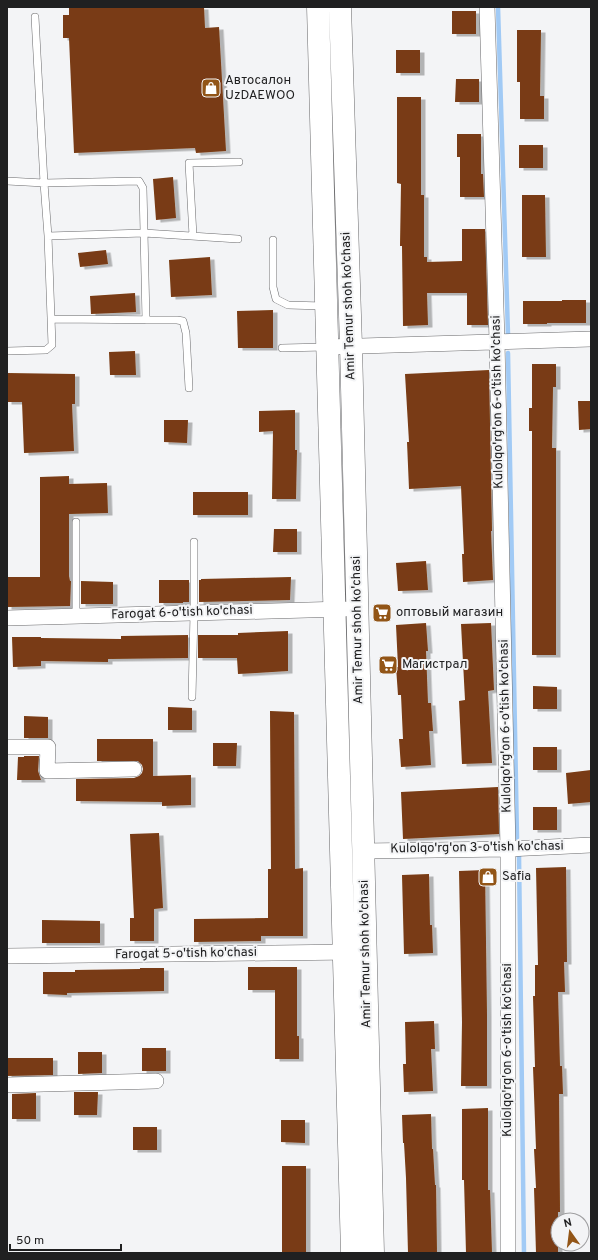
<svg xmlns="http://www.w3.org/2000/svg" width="598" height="1260" viewBox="0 0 598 1260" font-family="Overpass,sans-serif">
  <defs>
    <filter id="shadow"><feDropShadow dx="4.5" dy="2.5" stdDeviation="0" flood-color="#0004"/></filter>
  </defs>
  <rect width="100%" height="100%" fill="#f3f4f6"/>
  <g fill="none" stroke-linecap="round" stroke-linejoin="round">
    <path stroke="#a1caf5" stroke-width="4.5" d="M498 7 508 334
      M508 353 517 838
      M519 855 524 1253"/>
  </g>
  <path fill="#793b13" filter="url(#shadow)" d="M69 7H204L205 28 219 27 226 151 196 153 195 148 74 153 69 38H63V15H69Z
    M452 11H476V34H452Z
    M517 30H541L540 96H544V119H520V82H517Z
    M396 50H420V73H396Z
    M456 79H479V102H455Z
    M397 97H421V195H424V257H427V262L462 261V229H485L488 325H467V293H427L428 325 403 326 402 246H400L401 184 397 183Z
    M457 134H481V174H483L484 197H460V157H457Z
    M519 145H543V168H519Z
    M173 177 176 218 156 220 153 179Z
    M522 195H545L546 257H522Z
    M106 250 108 264 80 267 78 253Z
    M210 257 212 295 171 297 169 260Z
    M135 293 136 312 91 314 90 296Z
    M562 300H586V323H547V324H523V301H562Z
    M273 310V348H238L237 311Z
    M135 351 136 375H110L109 352Z
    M532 364H556V387H553L552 448H556V655H532V431H529V408H532Z
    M489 370 492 531H491L493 580 463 582 462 554H464L461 486 409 489 407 442H409L405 374Z
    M7 373 75 374V404H72L74 451 24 453 22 402H7Z
    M578 401H591V429L579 430Z
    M295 410V450H297L296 499H272L273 431 259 432V411Z
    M164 420H188L187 443 164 442Z
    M69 476V484L107 483 108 513 69 514V576L70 581H71L70 606 7 607V577H40V477Z
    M193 492H248V515H193Z
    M274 529H297V552H273Z
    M426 561 428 590 398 591 396 563Z
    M291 577 290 600 199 602V580H201V579Z
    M159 580H189V602H183V603H159Z
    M81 581 113 582V604H81Z
    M426 623 428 651H426L428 703H431L433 731H429L431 765 401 767 399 739H403L401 695H398L396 667H398L396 625Z
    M491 623 494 690 488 691 492 763 462 764 459 701 465 700 461 624Z
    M288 631V671L238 674 237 658H198V635H238V633Z
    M188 635V658L108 659V662L41 661V666L13 667 12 637H41V638L121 639V636Z
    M533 686 557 687V709H533Z
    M168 707 192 708V730H168Z
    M270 711 294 712 295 869 303 868V936H261V941L194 942V919L268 918V869H271Z
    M24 716 48 717V738H24Z
    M97 739H153V776L191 775V805L162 806V802L76 801V779L134 778 139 776 142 773 143 769 142 765 138 761H97Z
    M213 743H237L236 766H213Z
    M533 747H557V770H533Z
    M24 756H39L38 771 41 780H17L18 757H24Z
    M591 770V802L568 804 566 773Z
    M498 787 499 834 403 839 401 792Z
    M533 807H557V830H533Z
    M159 833 163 908 154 909V941H130V918H134L130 834Z
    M566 867 567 962H564L565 992H558L560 1066H562L563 1094H559L560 1212H558V1253H536L534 1188H536L534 1149H536L533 1067H535L533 996H535V965H538L536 868Z
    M485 870 487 1015V1086H461L462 1022 459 871Z
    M429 874 430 925H432L433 953 404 954 402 875Z
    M42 920 100 921V943H42Z
    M248 967H297V1036H299V1059H275V990H248Z
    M140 968H164V991L67 993V995L43 994V972H75V970L140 969Z
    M434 1021 435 1049H431L433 1091 404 1092 403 1064H406L405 1022Z
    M142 1048H166V1071H142Z
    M78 1052H102V1073L78 1074Z
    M7 1058H53V1075L7 1076Z
    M74 1092H98L97 1115H74Z
    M36 1093V1119H12V1094Z
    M488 1108V1190H490L492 1253H466L464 1180H462V1109Z
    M431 1114 432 1149H433L435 1185H436L437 1253H408L406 1178 404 1143H403L402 1115Z
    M281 1120H305V1143L281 1142Z
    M133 1127H157V1150H133Z
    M282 1166H306V1253H282Z"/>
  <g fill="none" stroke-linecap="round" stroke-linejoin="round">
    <g stroke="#6a6a6c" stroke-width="8">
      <path id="service" d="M35 17 44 183 139 181 143 188 146 320
        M7 181 44 183 48 236 144 233 238 239
        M193 236 189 163 239 162
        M273 240V287L276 299 288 305 323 306
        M51 319 177 320 183 321 186 333 189 388
        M282 348 325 347
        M7 351 46 350 52 345 48 236
        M76 522V616
        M192 697 194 613V542"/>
    </g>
    <g stroke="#6a6a6c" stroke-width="16">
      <path id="minor" d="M487 7 497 341 508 849V1253
        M328 347 591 339
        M7 618 344 609
        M7 747H48L47 771 134 769
        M363 851 508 849 591 845
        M7 956 352 952
        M7 1085 156 1081"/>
    </g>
    <g stroke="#6a6a6c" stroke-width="23">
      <path id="primary" d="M318 7 352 1253
        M340 7 351 346 373 1253"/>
    </g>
    <use href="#service" stroke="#fff" stroke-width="7"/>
    <use href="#minor" stroke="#fff" stroke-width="15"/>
    <use href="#primary" stroke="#fff" stroke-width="22"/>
  </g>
  <defs>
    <g id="shop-square" transform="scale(1)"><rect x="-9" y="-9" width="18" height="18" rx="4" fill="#925517" stroke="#f3f4f6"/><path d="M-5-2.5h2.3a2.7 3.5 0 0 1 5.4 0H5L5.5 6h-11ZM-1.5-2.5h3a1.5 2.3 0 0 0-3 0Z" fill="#fff"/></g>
    <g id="supermarket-square" transform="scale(1)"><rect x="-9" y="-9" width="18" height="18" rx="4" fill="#925517" stroke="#f3f4f6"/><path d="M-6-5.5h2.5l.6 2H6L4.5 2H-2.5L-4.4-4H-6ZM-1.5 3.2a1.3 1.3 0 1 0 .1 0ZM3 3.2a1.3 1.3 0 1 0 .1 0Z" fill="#fff"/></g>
  </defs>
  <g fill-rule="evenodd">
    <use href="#shop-square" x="211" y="88"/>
    <use href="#supermarket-square" x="382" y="613"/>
    <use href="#supermarket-square" x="388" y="665"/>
    <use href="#shop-square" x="488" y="877"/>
  </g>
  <g text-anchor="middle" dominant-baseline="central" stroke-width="4" stroke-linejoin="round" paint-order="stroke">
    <g font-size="13" fill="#202021" stroke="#f3f4f6" text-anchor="start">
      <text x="225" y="81">Автосалон<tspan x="225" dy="15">UzDAEWOO</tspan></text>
      <text x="396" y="613">оптовый магазин</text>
      <text x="402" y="665">Магистрал</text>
      <text x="502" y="877">Safia</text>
    </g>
    <g font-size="13" fill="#202021" stroke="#f3f4f6">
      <text transform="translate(349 306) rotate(-92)">Amir Temur shoh ko'chasi</text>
      <text transform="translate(498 402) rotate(-91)">Kulolqo'rg'on 6-o'tish ko'chasi</text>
      <text transform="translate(182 613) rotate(-2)">Farogat 6-o'tish ko'chasi</text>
      <text transform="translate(358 630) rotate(-91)">Amir Temur shoh ko'chasi</text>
      <text transform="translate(506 726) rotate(-91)">Kulolqo'rg'on 6-o'tish ko'chasi</text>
      <text transform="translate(477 848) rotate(-1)">Kulolqo'rg'on 3-o'tish ko'chasi</text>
      <text transform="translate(186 954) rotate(-1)">Farogat 5-o'tish ko'chasi</text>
      <text transform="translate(366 954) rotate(-91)">Amir Temur shoh ko'chasi</text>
      <text transform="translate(508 1050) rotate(-90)">Kulolqo'rg'on 6-o'tish ko'chasi</text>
    </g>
  </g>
  <rect width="598" height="1260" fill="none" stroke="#202021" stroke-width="16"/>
  <g transform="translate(570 1232) rotate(346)"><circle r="19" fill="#f3f4f6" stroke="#9f9fa1"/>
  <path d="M0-3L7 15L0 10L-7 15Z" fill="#925517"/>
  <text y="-6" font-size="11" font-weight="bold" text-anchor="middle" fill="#202021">N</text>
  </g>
  <path d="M10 1244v6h111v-6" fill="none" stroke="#202021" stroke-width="2"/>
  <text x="16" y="1244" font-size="12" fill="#202021" stroke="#f3f4f6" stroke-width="3" paint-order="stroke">50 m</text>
</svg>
